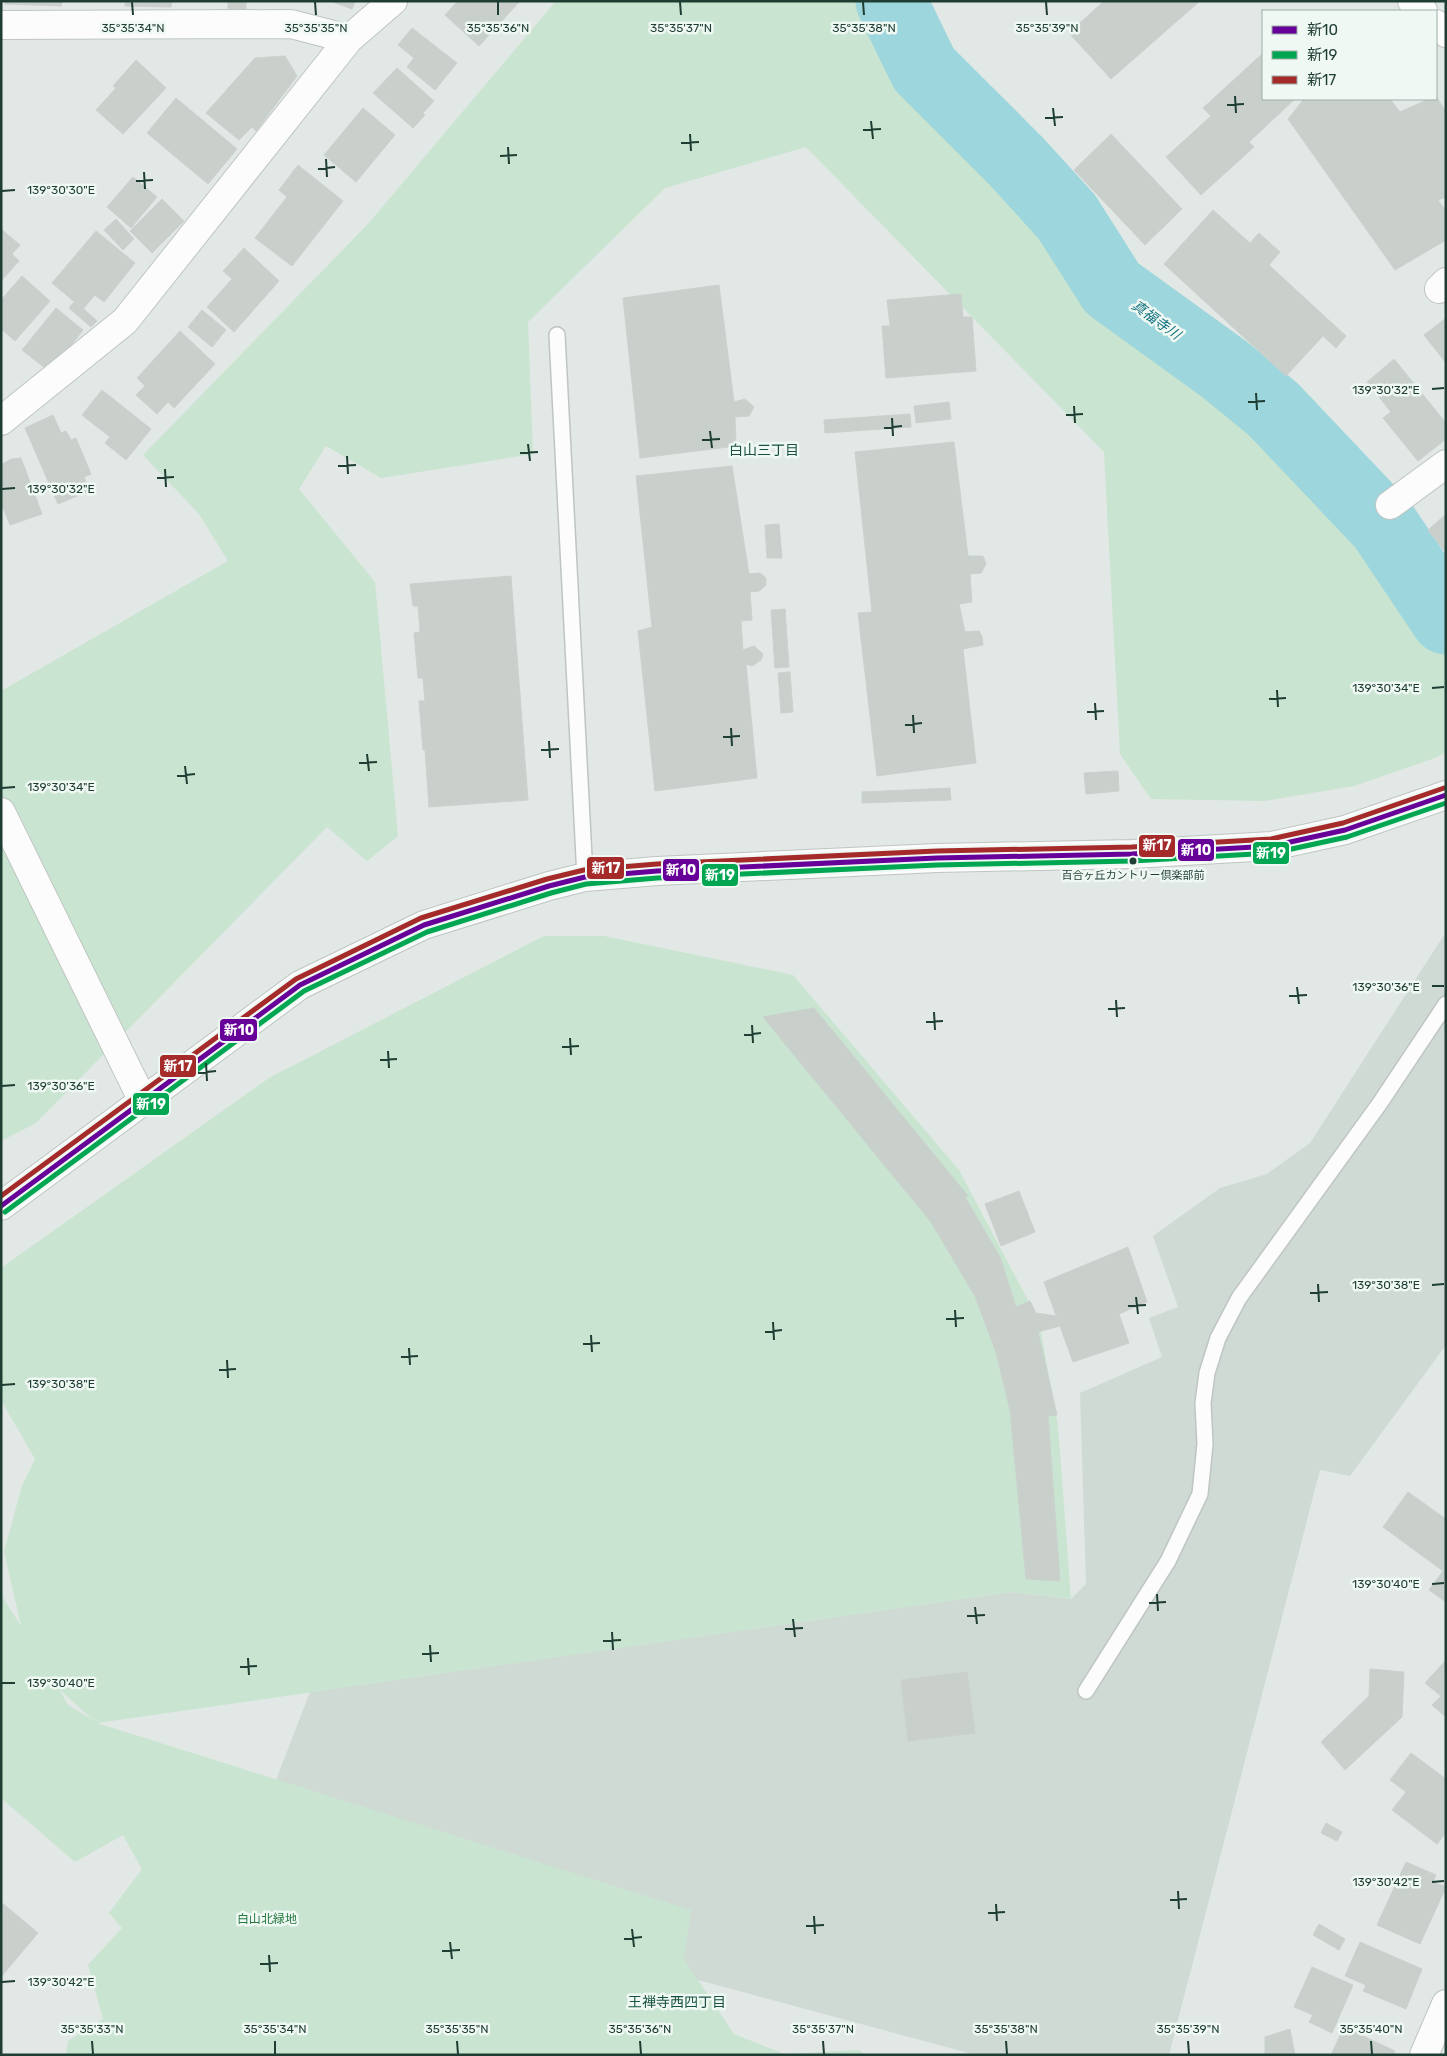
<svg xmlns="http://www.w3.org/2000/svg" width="1447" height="2056" viewBox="0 0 1447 2056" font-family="Rubik,'Noto Sans JP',sans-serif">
  <rect width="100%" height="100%" fill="#e2e8e5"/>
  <path fill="#cfdad5" d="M1446 932V1345L1350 1476 1320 1470 1169 2055H976L479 1921 266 1806 310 1692 1012 1592 1071 1599 1086 1584 1080 1393 1162 1357 1149 1318 1178 1307 1153 1236 1220 1188 1267 1174 1310 1143Z"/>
  <path fill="#c9e4d0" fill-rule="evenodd" d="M556 1H874L950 109 1056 224 1115 304 1271 422 1375 534 1446 639V752L1435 758 1354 786 1264 801 1151 799 1120 754 1104 452 806 147 665 188 528 322 533 454 381 478 326 446 299 489 375 582 398 836 367 861 327 827 36 1123 1 1141V691L228 561 199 514 143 455 368 224Z
    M544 936H604L793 975 959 1170 1039 1321 1058 1426 1071 1599 1012 1592 97 1723 691 1910 684 1959 734 2034 784 2054 859 2050 866 2055H66L68 2041 103 2019 88 1965 122 1928 109 1913 142 1869 123 1835 75 1862 1 1798V1595L21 1626 4 1551 22 1486 35 1459 1 1400V1268L269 1078ZM59 1689 93 1720 68 1705Z"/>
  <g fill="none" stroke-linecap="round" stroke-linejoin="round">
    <path stroke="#9dd6dc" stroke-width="71" d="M891 1 924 69 1016 161 1067 217 1112 288 1224 369 1273 409 1383 525 1446 619"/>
  </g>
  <path fill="#c9d0cc" stroke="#cad1ce" d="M5 1H62L61 6 5 4Z
    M125 1H172L171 7 125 6Z
    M228 1H246V10L228 9Z
    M330 1H355L352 9Z
    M458 1H520L479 46 445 15Z
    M1104 1H1200L1111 79 1069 33Z
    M412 28 457 63 435 90 407 67 414 58 398 45Z
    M1263 53V99H1295L1249 142 1254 147 1201 195 1166 157 1211 116 1203 108Z
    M285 56 297 76 256 131 252 127 239 140 206 113 255 58Z
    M136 60 166 88 123 134 96 110 116 88 113 86Z
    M397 68 434 101 423 113 425 115 413 128 373 93Z
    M1436 96 1446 112V197L1438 200 1446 211V240L1395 270 1288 119 1304 99H1390L1400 112 1429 99H1436Z
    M176 98 237 149 208 184 147 133Z
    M363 108 395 135 356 182 324 155Z
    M1111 134 1182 209 1145 245 1074 170Z
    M298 165 343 201 292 266 255 238 287 197 279 190Z
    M133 177 157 197 131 228 107 207Z
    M162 199 184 221 152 253 130 231Z
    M1213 210 1250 243 1259 233 1280 252 1269 265 1346 336 1336 348 1323 336 1286 376 1164 264Z
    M116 219 134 239 123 250 104 230Z
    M1 229 20 245 12 254 19 261 1 281Z
    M96 231 135 263 104 302 95 295 83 309 52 283Z
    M244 248 279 281 234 332 207 307 232 279 223 271Z
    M22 276 50 301 15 341 1 329V300Z
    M719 285 734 402 745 399 754 407 749 416 735 417 736 446 640 458 623 298Z
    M961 294 963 317H972L976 371 886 378 882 326H890L887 300Z
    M75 301 97 321 91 327 69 308Z
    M56 308 83 330 50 372 22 350Z
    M202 310 226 330 212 347 188 327Z
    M1446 318V363L1424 335Z
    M180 331 215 364 174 408 168 402 157 414 136 395 145 386 137 378Z
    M1394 359 1446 423V439L1418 461 1383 418 1391 412 1367 382Z
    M102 390 151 429 126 460 105 443 110 437 82 415Z
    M949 402 951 419 916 423 914 406Z
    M910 414 911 427 825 433 824 420Z
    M53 415 61 433 66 431 71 440 76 438 91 474 84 477 89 491 58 504 25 428Z
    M954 442 968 556H983L986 564 981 573 970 574 972 602 959 604 965 632 979 631 982 636 983 645 963 649 976 763 877 776 858 613 872 612 855 452Z
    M21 458 42 514 10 525 1 503V465L11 459Z
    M732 466 749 574 760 573 766 578V585L759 591 750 592 752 620 741 621 743 650 754 646 763 654 761 660 752 666 746 664 757 778 655 791 638 631 652 627 636 476Z
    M1446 514V553L1428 530Z
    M779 524 782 558H767L765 525Z
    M511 576 528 800 429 807 425 750H423L419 701H425L423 678H418L414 633 420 632 418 606H413L410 584Z
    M785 609 789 667 775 668 771 610Z
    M790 672 793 712 781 713 778 673Z
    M1118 771 1119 791 1086 794 1084 773Z
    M950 788 951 800 862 803V792Z
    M814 1008 968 1196 965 1197 1000 1257 1016 1307 1030 1301 1036 1313 1056 1316 1060 1326 1038 1332 1057 1415 1048 1416 1060 1581 1026 1579 1010 1410 996 1352 975 1296 931 1222 763 1017Z
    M1019 1191 1035 1232 1001 1246 985 1204Z
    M1128 1247 1147 1302 1119 1314 1129 1343 1073 1362 1044 1282Z
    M1408 1492 1446 1519V1567L1443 1571 1383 1527Z
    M1446 1567V1602L1429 1590Z
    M1446 1660V1717L1432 1705 1441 1696 1425 1683Z
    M1370 1669 1404 1672 1402 1717 1345 1770 1321 1742 1369 1696Z
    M967 1672 975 1733 908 1741 901 1680Z
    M1411 1753 1446 1779V1832L1437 1844 1392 1810 1406 1792 1390 1780Z
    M1326 1823 1342 1832 1337 1841 1321 1833Z
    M1406 1862 1436 1875 1433 1882 1446 1887 1420 1944 1377 1925Z
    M1 1902 38 1933 1 1977Z
    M1319 1924 1345 1939 1339 1950 1313 1935Z
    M1360 1942 1422 1969 1406 2009 1363 1991 1366 1985 1345 1976Z
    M1312 1967 1353 1985 1332 2033 1309 2022 1313 2015 1294 2007Z
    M1344 2027 1395 2051 1394 2055H1331Z
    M1290 2029 1295 2055H1265V2037Z"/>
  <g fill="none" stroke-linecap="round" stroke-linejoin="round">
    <g stroke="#bfc5c2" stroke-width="18">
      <path id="service" d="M557 335 585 877
        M1086 1691 1168 1561 1200 1494 1205 1444 1203 1403 1207 1373 1218 1338 1239 1298 1380 1103 1446 1004"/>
    </g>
    <g stroke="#bfc5c2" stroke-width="30">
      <path id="minor" d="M1 25 291 24 349 39
        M1439 289 1446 282
        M1 421 125 321 349 39 393 1
        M1390 505 1446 464
        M1 812 143 1101
        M1424 2055 1446 2004"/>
    </g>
    <g stroke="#bfc5c2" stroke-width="30">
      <path id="tertiary" d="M1412 1 1423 11
        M1436 24 1446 33
        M1 1206 300 985 424 925 549 886 585 877 657 871 937 858 1132 854 1272 846 1345 830 1446 795"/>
    </g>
    <use href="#service" stroke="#fbfcfb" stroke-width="15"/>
    <use href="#minor" stroke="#fbfcfb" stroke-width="28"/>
    <use href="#tertiary" stroke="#fbfcfb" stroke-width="28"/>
    <g stroke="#eff8f3" stroke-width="9">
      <path id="bus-1" d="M1 1206 300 985 424 925 549 886 585 877 657 871 937 858 1132 854 1272 846 1345 830 1446 795"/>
    </g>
    <g stroke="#eff8f3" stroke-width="9">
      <path id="bus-2" d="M5 1212 304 991 427 932 551 893 586 884 657 878 937 865 1132 861 1273 853 1347 837 1446 803"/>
    </g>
    <g stroke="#eff8f3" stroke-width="9">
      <path id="bus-3" d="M1 1196 296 979 421 918 547 879 584 870 657 864 937 851 1132 847 1271 839 1343 823 1444 788"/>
    </g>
    <use href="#bus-1" stroke="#609" stroke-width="5"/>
    <use href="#bus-2" stroke="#00a651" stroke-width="5"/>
    <use href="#bus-3" stroke="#a52a2a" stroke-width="5"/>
  </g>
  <path fill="none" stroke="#1e3d33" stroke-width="2" d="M132 2 133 15M315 2 316 15M498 2V15M680 2 681 15M863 2 864 15M1046 2 1047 15M1235 96 1236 113M1227 105 1244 104M1053 108 1055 126M1045 118 1063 117M871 121 873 139M863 130 881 129M690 134 691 151M681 143 699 142M508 147 509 164M500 156 517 155M326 159 327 177M318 169 335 167M144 172 145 189M136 181 153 180M2 191 15 190M1432 389 1444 388M1256 393 1257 410M1248 402 1265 401M1074 406 1075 423M1066 415 1083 414M892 418 893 436M884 428 902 426M710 431 712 448M702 440 720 439M528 444 530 461M520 453 538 452M347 456 348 474M338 466 356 465M165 469 166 487M157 478 174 477M2 489 15 488M1432 688 1444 687M1277 690 1278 707M1269 699 1286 698M1095 703 1096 720M1087 712 1104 711M913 715 914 733M905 725 922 723M731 728 732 746M723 737 740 736M549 741 550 758M541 750 559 749M367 754 369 771M359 763 377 762M185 766 187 784M177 776 195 774M2 788 15 787M1432 986H1444M1297 987 1299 1004M1289 996 1307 995M1116 1000 1117 1017M1108 1009 1125 1008M934 1012 935 1030M926 1022 943 1021M752 1025 753 1043M744 1035 761 1033M570 1038 571 1055M562 1047 579 1046M388 1051 389 1068M380 1060 397 1059M206 1063 207 1081M198 1073 216 1071M2 1086 15 1085M1318 1284 1319 1302M1432 1285 1444 1284M1310 1293 1328 1292M1136 1297 1138 1314M1128 1306 1146 1305M955 1310 956 1327M946 1319 964 1318M773 1322 774 1340M765 1332 782 1330M591 1335 592 1352M583 1344 600 1343M409 1348 410 1365M401 1357 418 1356M227 1360 228 1378M219 1370 236 1369M2 1385 15 1384M1432 1584 1444 1583M1157 1594 1158 1611M1149 1603 1166 1602M975 1607 977 1624M967 1616 985 1615M793 1619 795 1637M785 1629 803 1628M612 1632 613 1650M603 1641 621 1640M430 1645 431 1662M422 1654 439 1653M248 1658 249 1675M240 1667 257 1666M2 1683H15M1432 1882 1444 1881M1178 1891 1179 1909M1170 1900 1187 1899M996 1904 997 1921M988 1913 1005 1912M814 1916 815 1934M806 1926 824 1925M632 1929 634 1947M624 1939 642 1937M450 1942 452 1959M442 1951 460 1950M269 1955 270 1972M260 1964 278 1963M2 1982 15 1981M92 2041 93 2054M275 2041V2054M457 2041 458 2054M640 2041 641 2054M823 2041 824 2054M1006 2041 1007 2054M1188 2041 1189 2054M1371 2041 1372 2054"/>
  <circle fill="#1e3d33" stroke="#eff8f3" stroke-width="2" cx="1133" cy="861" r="4.5"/>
  <g text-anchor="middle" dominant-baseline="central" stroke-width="5" stroke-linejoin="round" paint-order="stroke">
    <g font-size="11" fill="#1e3d33" stroke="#eff8f3">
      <text x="1133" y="875">百合ヶ丘カントリー倶楽部前</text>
    </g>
    <g font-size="12" fill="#247840" stroke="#eff8f3">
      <text x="267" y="1919">白山北緑地</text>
    </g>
    <g font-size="14" font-style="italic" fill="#12727f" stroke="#eff8f3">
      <text transform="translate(1156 320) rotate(36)">真福寺川</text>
    </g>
    <g font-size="14" fill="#185141" stroke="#eff8f3">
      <text x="764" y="450">白山三丁目</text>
      <text x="677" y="2002">王禅寺西四丁目</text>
    </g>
  </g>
  <g font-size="12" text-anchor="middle" fill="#1e3d33" stroke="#eff8f3" stroke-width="5" stroke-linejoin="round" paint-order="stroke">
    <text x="133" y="32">35°35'34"N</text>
    <text x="316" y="32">35°35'35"N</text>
    <text x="498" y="32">35°35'36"N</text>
    <text x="681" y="32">35°35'37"N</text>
    <text x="864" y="32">35°35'38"N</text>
    <text x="1047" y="32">35°35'39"N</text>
    <text x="61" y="194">139°30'30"E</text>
    <text x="1386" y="394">139°30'32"E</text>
    <text x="61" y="493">139°30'32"E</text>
    <text x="1386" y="692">139°30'34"E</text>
    <text x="61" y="791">139°30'34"E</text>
    <text x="1386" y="991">139°30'36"E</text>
    <text x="61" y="1090">139°30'36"E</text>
    <text x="1386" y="1289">139°30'38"E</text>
    <text x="61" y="1388">139°30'38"E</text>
    <text x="1386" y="1588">139°30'40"E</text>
    <text x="61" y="1687">139°30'40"E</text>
    <text x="1386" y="1886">139°30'42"E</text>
    <text x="61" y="1986">139°30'42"E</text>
    <text x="92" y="2033">35°35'33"N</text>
    <text x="275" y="2033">35°35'34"N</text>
    <text x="457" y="2033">35°35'35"N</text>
    <text x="640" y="2033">35°35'36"N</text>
    <text x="823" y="2033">35°35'37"N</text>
    <text x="1006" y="2033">35°35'38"N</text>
    <text x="1188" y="2033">35°35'39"N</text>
    <text x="1371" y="2033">35°35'40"N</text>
  </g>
  <g stroke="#eff8f3" stroke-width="2">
    <rect x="1138" y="834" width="38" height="24" rx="5" fill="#a52a2a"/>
    <rect x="1177" y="838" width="38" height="24" rx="5" fill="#609"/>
    <rect x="1252" y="841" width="38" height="24" rx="5" fill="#00a651"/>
    <rect x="586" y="856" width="39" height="24" rx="5" fill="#a52a2a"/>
    <rect x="662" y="858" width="38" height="24" rx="5" fill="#609"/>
    <rect x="701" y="863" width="38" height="24" rx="5" fill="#00a651"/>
    <rect x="219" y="1018" width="39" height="24" rx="5" fill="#609"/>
    <rect x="159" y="1054" width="38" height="24" rx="5" fill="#a52a2a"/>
    <rect x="132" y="1092" width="38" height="24" rx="5" fill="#00a651"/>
  </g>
  <g font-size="14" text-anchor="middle" font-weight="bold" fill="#fff">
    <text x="1157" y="850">新17</text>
    <text x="1196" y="855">新10</text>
    <text x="1271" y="858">新19</text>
    <text x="606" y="873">新17</text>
    <text x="681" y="875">新10</text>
    <text x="720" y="880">新19</text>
    <text x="239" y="1035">新10</text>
    <text x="178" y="1071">新17</text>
    <text x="151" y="1109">新19</text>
  </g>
  <rect width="1447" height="2056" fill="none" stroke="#1e3d33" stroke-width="5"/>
  <rect x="1262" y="10" width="175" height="90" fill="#eff8f3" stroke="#9bada6"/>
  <rect x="1272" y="26" width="25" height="8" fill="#660099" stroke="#9bada6"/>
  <text x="1307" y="35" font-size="15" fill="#1e3d33">新10</text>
  <rect x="1272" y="51" width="25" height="8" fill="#00a651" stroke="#9bada6"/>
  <text x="1307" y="60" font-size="15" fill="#1e3d33">新19</text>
  <rect x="1272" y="76" width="25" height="8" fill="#a52a2a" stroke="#9bada6"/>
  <text x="1307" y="85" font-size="15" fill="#1e3d33">新17</text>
</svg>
